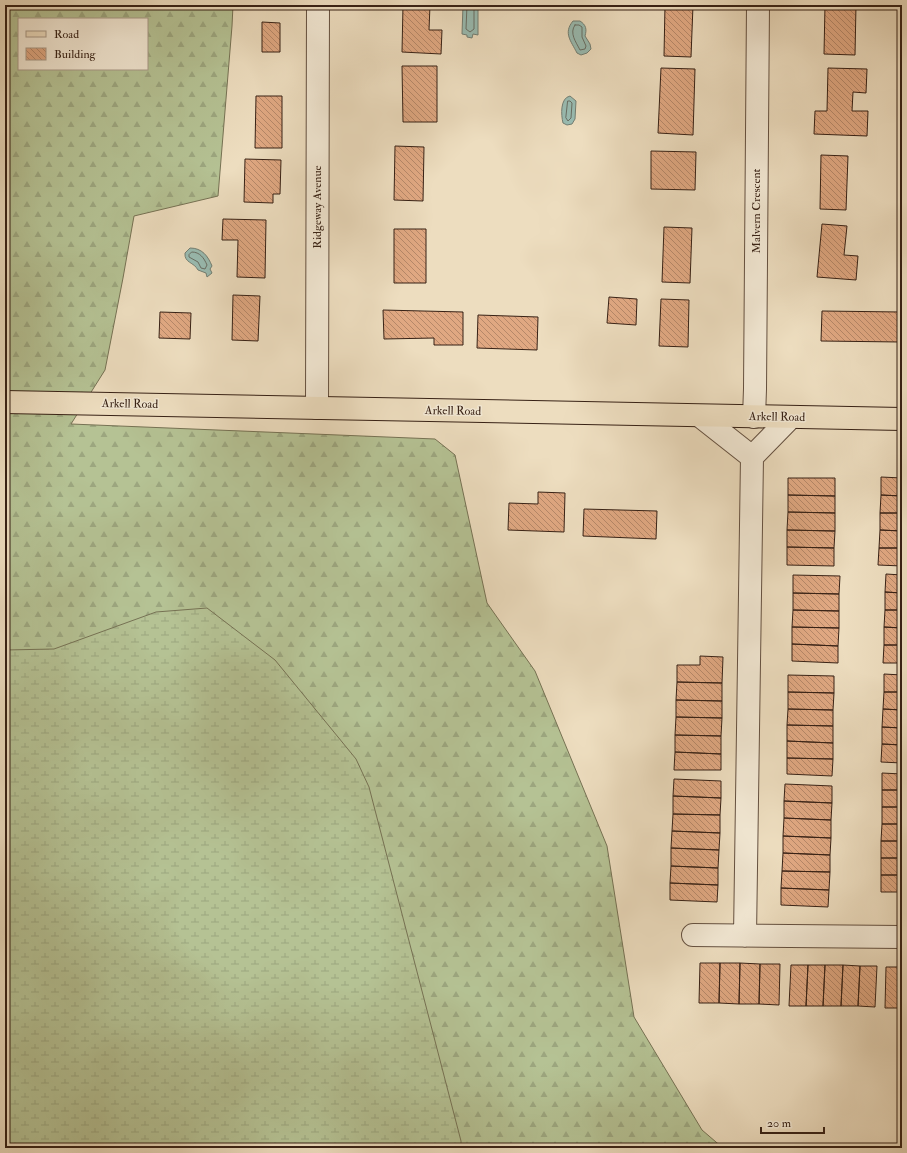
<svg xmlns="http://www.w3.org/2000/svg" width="907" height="1153" viewBox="0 0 907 1153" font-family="'IM FELL Double Pica',serif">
  <defs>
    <pattern id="forest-firs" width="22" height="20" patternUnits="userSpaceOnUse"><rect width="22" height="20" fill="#b5c294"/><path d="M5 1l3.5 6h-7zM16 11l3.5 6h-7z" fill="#9ca67f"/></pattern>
    <pattern id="wetland-marsh" width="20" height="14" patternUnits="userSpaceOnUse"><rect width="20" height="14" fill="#b5c294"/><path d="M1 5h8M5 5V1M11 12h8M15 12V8" fill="none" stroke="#9ca67f"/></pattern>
    <pattern id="building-back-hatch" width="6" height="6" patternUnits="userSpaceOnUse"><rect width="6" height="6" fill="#e0a882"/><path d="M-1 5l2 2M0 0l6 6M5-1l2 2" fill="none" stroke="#b68869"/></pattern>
  </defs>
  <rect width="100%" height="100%" fill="#edddbf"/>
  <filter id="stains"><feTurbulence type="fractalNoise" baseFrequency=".005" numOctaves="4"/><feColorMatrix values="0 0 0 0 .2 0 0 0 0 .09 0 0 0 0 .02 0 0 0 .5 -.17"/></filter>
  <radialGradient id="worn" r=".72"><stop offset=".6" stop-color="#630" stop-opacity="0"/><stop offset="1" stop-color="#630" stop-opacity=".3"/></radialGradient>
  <path fill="url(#forest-firs)" stroke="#767254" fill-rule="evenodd" d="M5 5H233L232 26 218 196 134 216 123 278 105 370 71 424 435 439 455 455 487 603 535 671 607 846 634 1017 702 1130 723 1148H5ZM19 19H147V69H19Z"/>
  <path fill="url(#wetland-marsh)" stroke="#767254" d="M207 608 275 660 356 759 369 787 461 1141V1148H5V650L54 649 156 612Z"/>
  <path fill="#99bcb2" stroke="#727e73" d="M463 5H478V35L473 34 472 38 467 37V35L462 34Z
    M573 21H580C586 25 587 29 585 36L590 44 591 49 587 53 581 55 577 53C571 41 563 33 573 21Z
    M570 96 576 101 575 119 572 124 567 125 563 123C561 115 560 98 570 96Z
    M190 248C202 248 208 256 212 266L210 269 212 273 207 277 206 273 198 270C194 262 184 263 185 253Z"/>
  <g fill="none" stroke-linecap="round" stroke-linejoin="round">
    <path stroke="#686e64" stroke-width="1" d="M467 5 466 29 470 32 474 29V5
      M575 25H579L582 27V37L586 46 585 49 580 50C576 42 569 33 575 25Z
      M568 101H570L572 103 571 118 568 121 566 118Z
      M192 252C200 252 204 258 207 265L205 269 201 268 198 262 189 257V255Z"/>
  </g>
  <path fill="url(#building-back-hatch)" stroke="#372115" d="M403 5H430L429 30H442L441 54 402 52Z
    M665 5H693L691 57 664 56Z
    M825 5H856L855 55 824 54Z
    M262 22 280 23V52H262Z
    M402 66H437V122H403Z
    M661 68 695 69 693 135 658 133Z
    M828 68 867 69 866 93 853 92 852 111H868L867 136 814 134 815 111H827Z
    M256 96H282V148H255Z
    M395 146 424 147 423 201 394 200Z
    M651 151 696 152 695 190 651 189Z
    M821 155 848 156 846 210 820 209Z
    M245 159 281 160 280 194H273V203L244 202Z
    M223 219 266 220 265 278 237 277 238 240H222Z
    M822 224 847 226 844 255 858 256 856 280 817 277Z
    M664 227 692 228 690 283 662 282Z
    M394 229H426V283H394Z
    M233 295 260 296 258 341 232 340Z
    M609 297 637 299 636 325 607 323Z
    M661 299 689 300 688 347 659 346Z
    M383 310 463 312V345H434V338L384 339Z
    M822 311 900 312V342L821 341Z
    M160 312 191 313 190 339 159 338Z
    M478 315 538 317 537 350 477 348Z
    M881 477 902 478V496L881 495Z
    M788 478H835V496L788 495Z
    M538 492 565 493 564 532 508 530 509 503 538 504Z
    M788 495 835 496V513L788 512Z
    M881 495 902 496V513H880Z
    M584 509 657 511 656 539 583 536Z
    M788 512 835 513V531L787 530Z
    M880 513H902V531L880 530Z
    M787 530 835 531 834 548 787 547Z
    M880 530 902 531V548H879Z
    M787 547 834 548V566L787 565Z
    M879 548H902V566L878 565Z
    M886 574 902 575V593L885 592Z
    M793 575 840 576 839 594 793 593Z
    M885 592 902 593V610H885Z
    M793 593 839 594V611L793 610Z
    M793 610 839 611V628L792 627Z
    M885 610H902V628L884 627Z
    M792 627 839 628 838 646 792 644Z
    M884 627 902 628V645H884Z
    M792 644 838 646V663L792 661Z
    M884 645H902V663H883Z
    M700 656 723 657 722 683 677 682V665H700Z
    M884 674 902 675V692H884Z
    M788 675 834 676V693L788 692Z
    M677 682 722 683V701L676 700Z
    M788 692 834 693 833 710 788 709Z
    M884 692H902V710L883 709Z
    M676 700 722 701V718L676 717Z
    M788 709 833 710V726L787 725Z
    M883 709 902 710V728L882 727Z
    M676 717 722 718 721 736 675 735Z
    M787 725 833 726V743L787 741Z
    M882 727 902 728V745L882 744Z
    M675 735 721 736V754L675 752Z
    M787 741 833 743V759L787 758Z
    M882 744 902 745V763L881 762Z
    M675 752 721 754V770H674Z
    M787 758 833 759 832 776 787 774Z
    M882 773 902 774V790H882Z
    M674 779 721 781V798L673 796Z
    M785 784 832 786V803L784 801Z
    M882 790H902V807H882Z
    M673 796 721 798 720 815 673 814Z
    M784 801 832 803 831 820 784 818Z
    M882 807H902V824H882Z
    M673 814 720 815V833L672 831Z
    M784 818 831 820V838L783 836Z
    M882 824H902V841H881Z
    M672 831 720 833 719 850 671 848Z
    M783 836 831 838 830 855 783 853Z
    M881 841H902V858H881Z
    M671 848 719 850 718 868 671 866Z
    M783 853 830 855V872L782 871Z
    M881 858H902V875H881Z
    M671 866 718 868V885L670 883Z
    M782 871 830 872 829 890 781 888Z
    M881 875H902V892H881Z
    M670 883 718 885 717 902 670 900Z
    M781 888 829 890 828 907 781 905Z
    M700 963H720L719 1003H699Z
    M720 963H740L739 1004 719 1003Z
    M740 963 760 964 759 1004H739Z
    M760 964H780L779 1005 759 1004Z
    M791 965H808L806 1006H789Z
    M808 965H825L823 1006H806Z
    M825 965H843L841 1006H823Z
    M843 965 860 966 858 1006H841Z
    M860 966H877L875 1007 858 1006Z
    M886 967H902V1008H885Z"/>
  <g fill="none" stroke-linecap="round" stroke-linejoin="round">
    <g stroke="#645040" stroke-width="24">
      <path id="minor" d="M317 408 318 5
        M700 416 752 457
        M754 417 755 389 758 5
        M693 935 902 937
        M745 936 752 457 791 417"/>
    </g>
    <g stroke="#372115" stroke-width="24">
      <path id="major" d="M5 402 902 419"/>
    </g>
    <use href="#minor" stroke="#f3e9d5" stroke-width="22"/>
    <use href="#major" stroke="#edddbf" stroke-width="22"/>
  </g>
  <g text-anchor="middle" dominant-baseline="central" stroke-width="3" stroke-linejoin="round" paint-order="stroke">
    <g font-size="12" fill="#372115" stroke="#f3e9d5">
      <text transform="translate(317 207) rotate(-90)">Ridgeway Avenue</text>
      <text transform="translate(756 211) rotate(-90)">Malvern Crescent</text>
      <text transform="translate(130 404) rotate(1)">Arkell Road</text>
      <text transform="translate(453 411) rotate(1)">Arkell Road</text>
      <text transform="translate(777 417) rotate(1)">Arkell Road</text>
    </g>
  </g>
  <rect width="907" height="1153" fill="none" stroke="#edddbf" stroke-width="20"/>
  <rect x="6" y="6" width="895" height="1141" fill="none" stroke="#372115" stroke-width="2"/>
  <rect x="10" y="10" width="887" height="1133" fill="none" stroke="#372115"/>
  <rect x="18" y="18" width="130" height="52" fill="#f3e9d5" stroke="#a89988"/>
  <rect x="26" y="31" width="20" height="6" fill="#edddbf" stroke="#a89988"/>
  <text x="54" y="38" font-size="12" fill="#372115">Road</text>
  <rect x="26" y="48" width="20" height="12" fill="url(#building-back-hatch)" stroke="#a89988"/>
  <text x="54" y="58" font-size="12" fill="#372115">Building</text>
  <path d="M761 1127v6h63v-6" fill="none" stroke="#372115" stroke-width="2"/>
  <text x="767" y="1127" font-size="12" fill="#372115" stroke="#f3e9d5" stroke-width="3" paint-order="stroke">20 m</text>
  <rect width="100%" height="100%" filter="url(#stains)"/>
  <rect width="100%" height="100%" fill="url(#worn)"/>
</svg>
